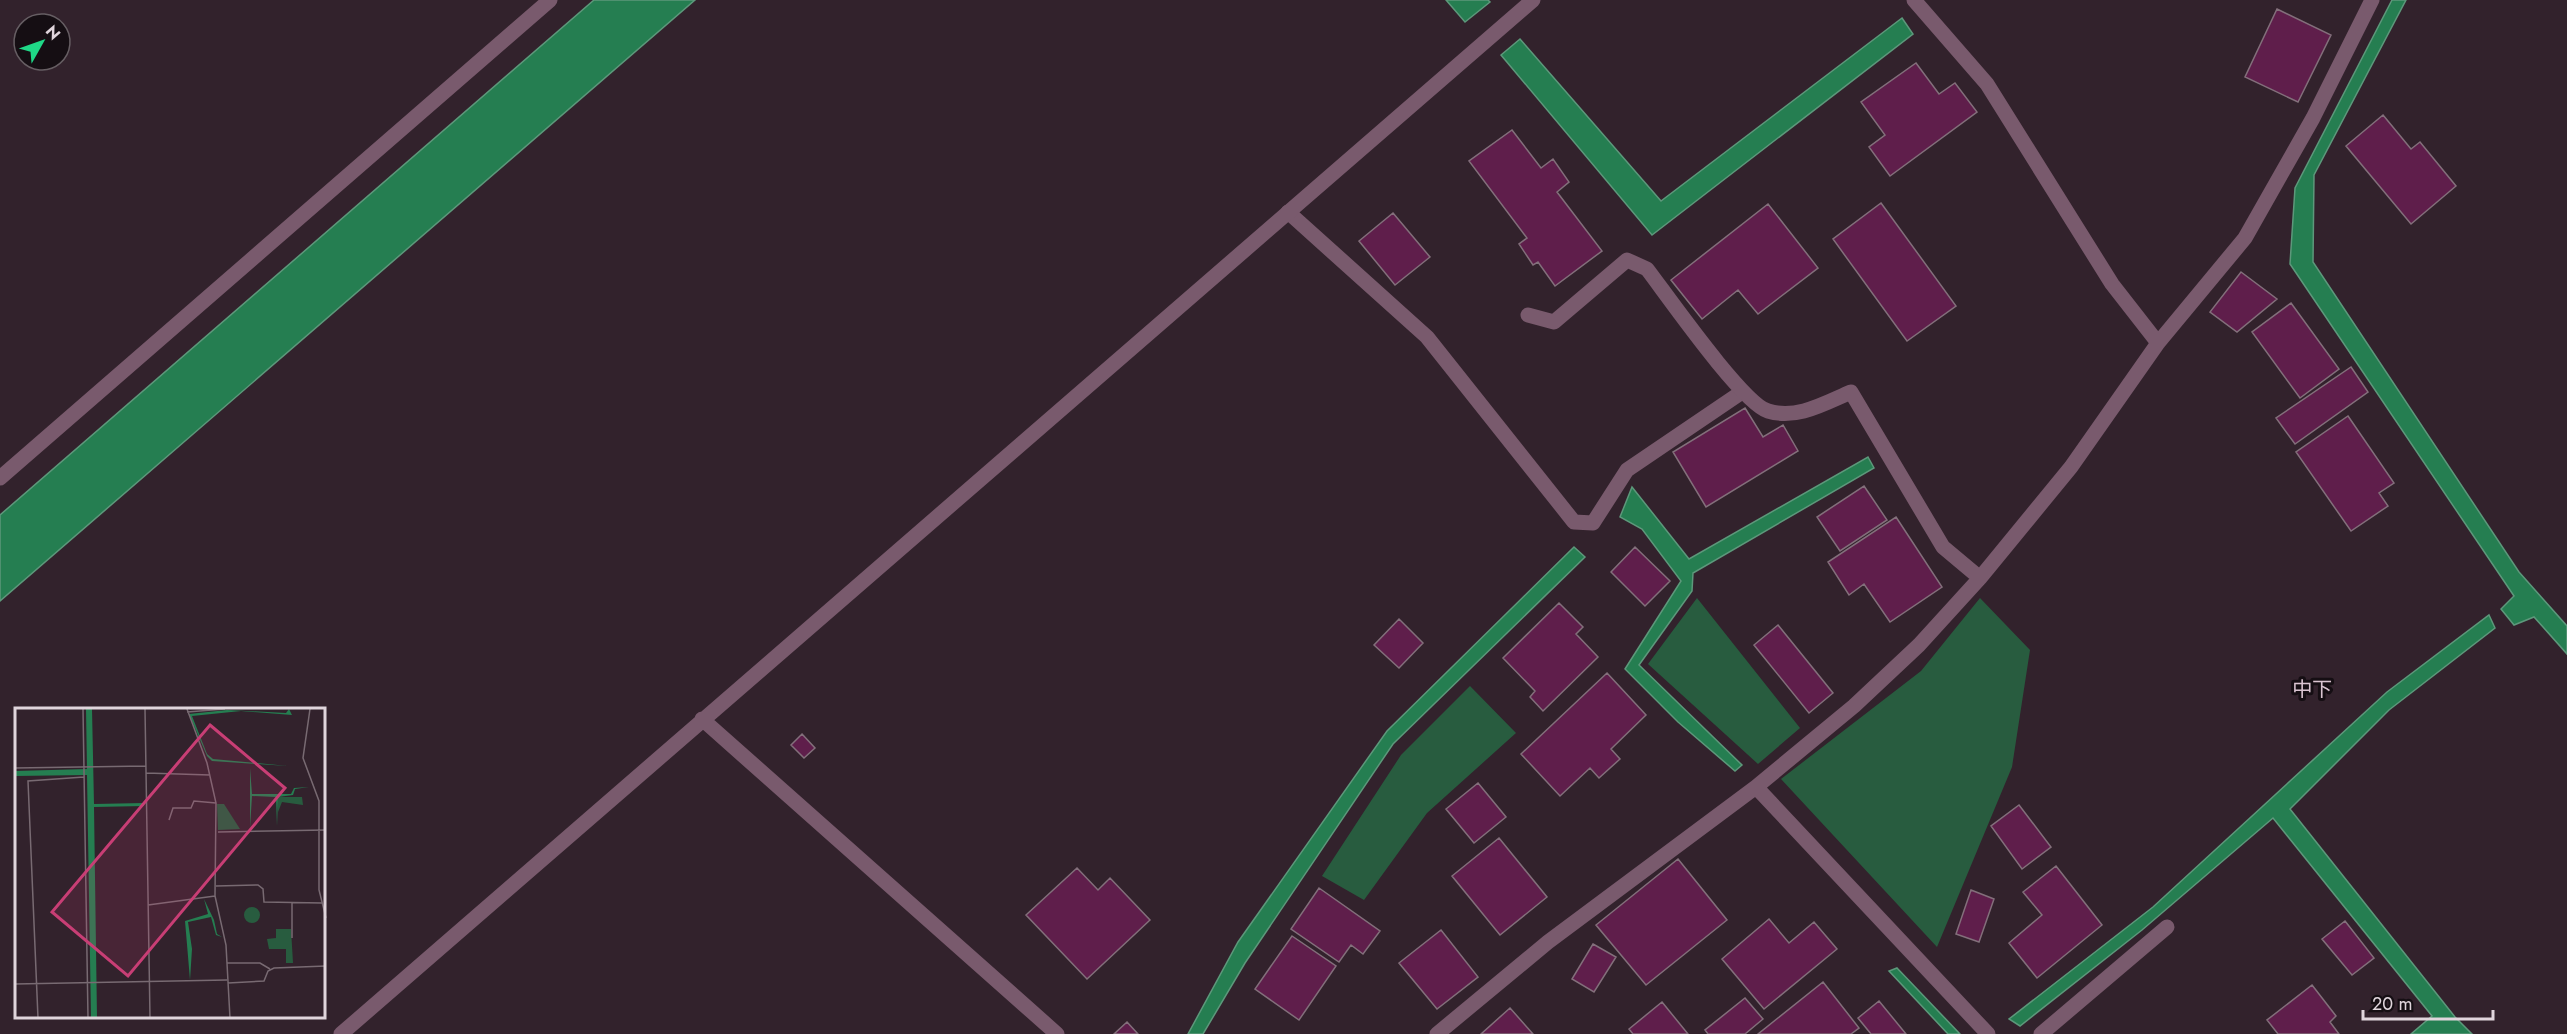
<svg xmlns="http://www.w3.org/2000/svg" width="2567" height="1034" viewBox="0 0 2567 1034" font-family="Jost,'Noto Sans JP',sans-serif">
  <rect width="100%" height="100%" fill="#32222c"/>
  <path fill="#285c3f" d="M1697 598 1800 728 1758 764 1648 664Z
    M1980 598 2030 650 2012 767 1937 947 1781 779 1921 671Z
    M1470 686 1516 733 1427 813 1364 900 1322 876 1401 755Z"/>
  <path fill="#257e51" stroke="#5d987b" stroke-width="1.5" d="M594 0H695L0 601V515Z
    M1446 0H1488L1490 2 1465 22Z
    M2392 0H2406L2314 175 2313 262 2519 572 2567 626V654L2534 617 2514 625 2501 609 2514 596 2290 264 2295 188Z
    M1902 18 1913 34 1652 235 1501 55 1520 39 1661 201Z
    M1868 457 1874 468 1693 573 1692 591 1639 665 1742 765 1735 771 1678 722 1625 669 1681 581 1642 529 1620 517 1632 487 1689 559Z
    M1574 547 1585 557 1393 744 1245 963 1203 1034H1188L1238 942 1387 731Z
    M2489 615 2495 628 2389 710 2290 809 2455 1017 2472 1034H2411L2432 1016 2273 818 2142 930 2020 1026 2009 1019 2153 907 2387 692Z
    M1897 968 1960 1034H1948L1889 971Z"/>
  <path fill="#5f1e4b" stroke="#836f7b" stroke-width="1.5" d="M2277 9 2331 35 2298 102 2245 77Z
    M1916 63 1939 94 1955 83 1977 112 1890 176 1869 147 1885 135 1861 102Z
    M2383 115 2411 149 2420 142 2456 186 2411 224 2346 146Z
    M1512 130 1541 168 1553 159 1569 182 1557 192 1602 251 1555 286 1538 262 1533 265 1519 244 1527 238 1469 161Z
    M1881 203 1956 306 1907 341 1833 239Z
    M1768 204 1818 268 1758 314 1738 290 1702 319 1671 280Z
    M1393 213 1430 257 1395 285 1359 241Z
    M2241 272 2277 299 2237 332 2210 312Z
    M2291 303 2339 369 2300 398 2252 332Z
    M2351 367 2368 392 2295 444 2276 418Z
    M1745 408 1763 437 1783 425 1798 451 1706 507 1673 452Z
    M2348 416 2394 483 2379 493 2388 506 2351 531 2296 452Z
    M1864 486 1887 520 1840 551 1817 517Z
    M1896 517 1942 587 1890 622 1864 584 1849 595 1828 562Z
    M1635 547 1670 581 1645 606 1611 572Z
    M1559 603 1583 627 1576 634 1598 657 1543 711 1530 697 1535 691 1503 658Z
    M1399 619 1423 643 1399 668 1374 645Z
    M1778 625 1833 693 1809 713 1754 645Z
    M1607 673 1646 715 1611 749 1620 759 1599 778 1590 768 1560 796 1521 754Z
    M802 734 815 748 804 758 791 745Z
    M1478 783 1506 817 1474 843 1446 809Z
    M2019 805 2051 847 2022 869 1991 826Z
    M1499 838 1547 897 1500 935 1452 876Z
    M1678 859 1727 920 1646 985 1596 925Z
    M2056 866 2102 925 2037 978 2009 943 2042 915 2023 892Z
    M1077 868 1098 890 1110 878 1150 920 1087 979 1026 915Z
    M1319 888 1380 931 1363 954 1351 945 1339 962 1291 929Z
    M1971 890 1994 899 1979 942 1956 934Z
    M1769 919 1789 943 1814 922 1837 949 1764 1009 1722 959Z
    M2345 921 2374 958 2352 975 2322 939Z
    M1441 930 1478 977 1437 1009 1399 963Z
    M1292 936 1336 966 1299 1020 1255 989Z
    M1593 944 1616 957 1594 992 1572 979Z
    M1823 982 1859 1028 1851 1034H1758Z
    M2312 985 2336 1016 2330 1022 2339 1034H2278L2267 1020Z
    M1745 998 1763 1019 1745 1034H1708L1705 1030Z
    M1879 1001 1906 1034H1871L1858 1018Z
    M1662 1002 1688 1034H1633L1629 1029Z
    M1510 1008 1533 1034H1481Z
    M1127 1022 1138 1034H1114Z"/>
  <g fill="none" stroke-linecap="round" stroke-linejoin="round">
    <path stroke="#795a6d" stroke-width="15" d="M1288 212 1427 337 1574 522 1593 523 1627 470 1742 392
      M2041 1034 2167 927"/>
    <path stroke="#795a6d" stroke-width="15" d="M1914 0 1987 84 2112 284 2158 343
      M1528 315 1554 322 1627 260 1647 269C1667 295 1742 403 1768 411 1797 420 1825 403 1851 392L1943 547 1980 578
      M0 478 550 0
      M702 719 1057 1034
      M1756 787 1988 1034
      M341 1034 1533 0
      M1437 1034 1548 942 1756 787 1854 706 1919 645 1980 578 2071 467 2158 343 2245 238 2313 118 2372 0"/>
  </g>
  <g text-anchor="middle" dominant-baseline="central" stroke-width="6" stroke-linejoin="round" paint-order="stroke">
    <g font-size="20" fill="#dac4d1" stroke="#150e13">
      <text x="2312" y="689">中下</text>
    </g>
  </g>
  <g transform="translate(15 708)">
    <rect width="310" height="310" fill="#32222c"/>
    <path d="M263 89H287L288 97 267 94 263 104ZM202 96H209L225 121 203 122ZM229 207a8 8 0 1 1 16 0a8 8 0 1 1-16 0ZM261 221H276L278 255H271V241H254L252 231 261 230Z" fill="#285c3f"/>
    <path d="M71 1H77L79 96 129 95V98L79 99 82 310H76L72 67 0 68V63L72 61ZM274 1 277 7 226 3 177 8 192 46 198 51 273 58 197 53 192 48 174 6 212 2 271 5ZM235 60 237 86H276L279 80 294 79 280 81 278 87 263 89 262 118 261 89 237 88 235 120ZM189 191 199 212 202 226 207 229 201 227 196 209 173 214 177 241 175 272 170 213 193 206Z" fill="#257e51"/>
    <path fill="none" stroke="#786a72" stroke-width="1.5" d="M68 1 73 310M130 1 135 310M172 1 192 55 201 95 200 188 211 237 215 310M295 1 288 50 304 93V182L311 210M172 4 210 1M0 60 131 58M131 65 195 67M154 112 158 100H176L179 93 201 95M203 124 311 122M201 178 243 177 248 181 249 194 307 195M277 195V230M133 197 200 188M212 255H245L255 261M213 275 249 273 253 263 259 260 311 258M0 276 212 272M23 310 13 73 69 69"/>
    <path fill="#c83e75" fill-opacity="0.15" stroke="#c83e75" stroke-width="3" d="M195 17 270 80 113 268 37 204Z"/>
    <rect width="310" height="310" fill="none" stroke="#e0d5dc" stroke-width="3"/>
  </g>
  <g transform="translate(42 42) rotate(50)"><circle r="28" fill="#150e13" stroke="#665e63" stroke-width="1.5"/>
  <path d="M0-4.5L10 22L0 15L-10 22Z" fill="#1fd887"/>
  <text y="-9" font-size="16" font-weight="bold" text-anchor="middle" fill="#e0d5dc">N</text>
  </g>
  <path d="M2363 1010v9h130v-9" fill="none" stroke="#e0d5dc" stroke-width="3"/>
  <text x="2372" y="1010" font-size="18" fill="#e0d5dc" stroke="#150e13" stroke-width="4.5" paint-order="stroke">20 m</text>
</svg>
